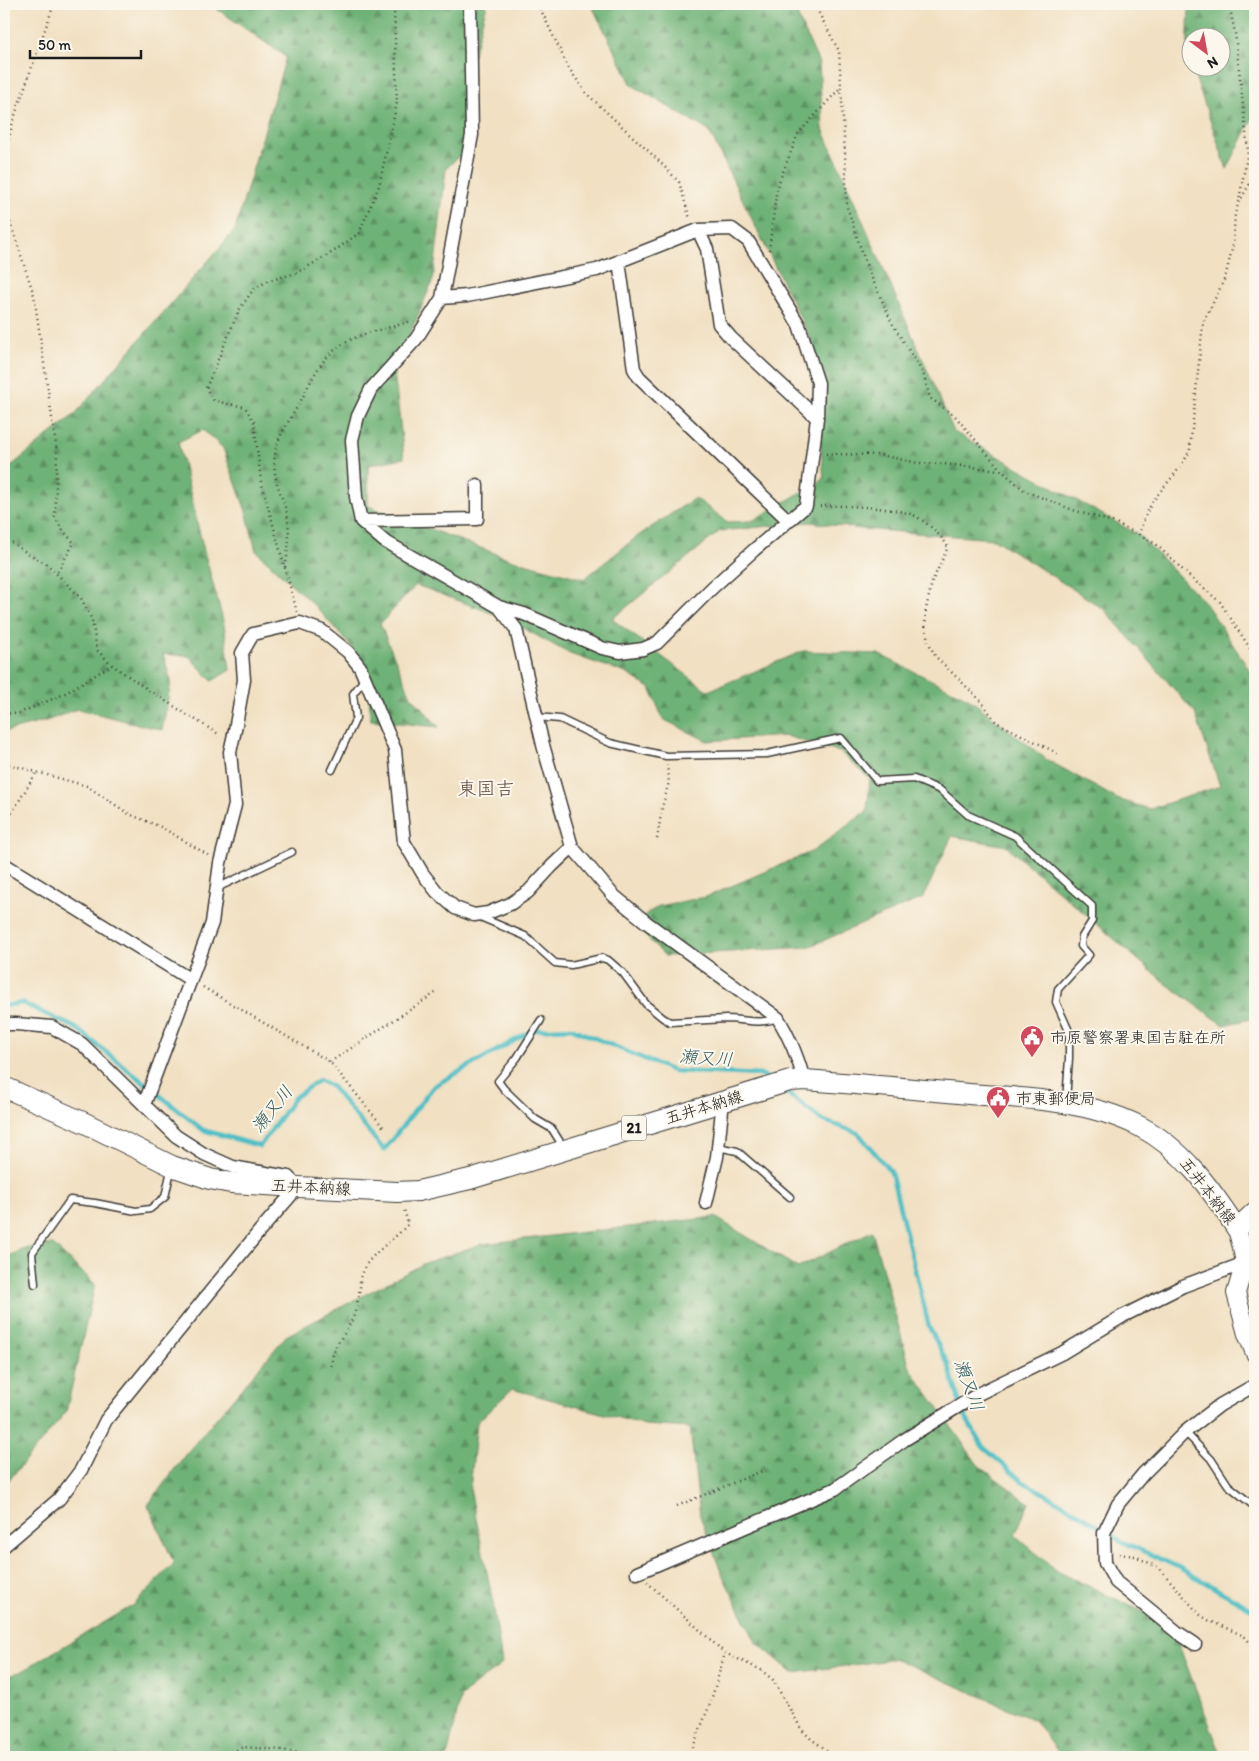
<svg xmlns="http://www.w3.org/2000/svg" width="1259" height="1761" viewBox="0 0 1259 1761" font-family="Itim,'Klee One',sans-serif">
  <defs>
    <pattern id="forest-firs" width="22" height="20" patternUnits="userSpaceOnUse" patternTransform="scale(1.25)"><rect width="22" height="20" fill="#6eb277"/><path d="M5 1l3.5 6h-7zM16 11l3.5 6h-7z" fill="#5a9061"/></pattern>
  </defs>
  <rect width="100%" height="100%" fill="#fbf7ec"/>
  <filter id="ink" filterUnits="userSpaceOnUse"><feTurbulence type="fractalNoise" baseFrequency=".02" numOctaves="2"/><feDisplacementMap in="SourceGraphic" scale="10" xChannelSelector="R" yChannelSelector="G"/><feConvolveMatrix kernelMatrix="1 2 1 2 8 2 1 2 1" color-interpolation-filters="sRGB"/></filter>
  <filter id="wash" filterUnits="userSpaceOnUse"><feTurbulence type="fractalNoise" baseFrequency=".0096" numOctaves="4" result="noise"/><feDisplacementMap in="SourceGraphic" scale="20" xChannelSelector="R" yChannelSelector="G"/><feGaussianBlur stdDeviation="1.12" result="paint"/><feColorMatrix in="noise" values="0 0 0 0 0 0 0 0 0 0 0 0 0 0 0 0 0 1.4 0 .05"/><feComposite in="paint" operator="in"/></filter>
  <g filter="url(#wash)">
    <rect width="100%" height="100%" fill="#f1e0c2"/>
    <path fill="url(#forest-firs)" stroke="#45674a" fill-rule="evenodd" d="M210 4H487L465 84 462 153 446 169 433 280 394 371 404 458 368 465V506L513 560 584 579 638 536 695 498 728 522 752 521 824 479 811 340 709 131 632 85 591 4H792L819 63 823 129 954 432 1139 535 1206 604 1255 678V1018L1224 1025 1164 982 1006 846 952 836 923 898 808 947 665 956 633 923 659 906 706 897 813 851 867 811 870 779 840 752 786 736 707 741 663 719 650 688 626 673 570 654 505 618 416 585 380 624 411 696 439 727 371 720 366 664 317 608 256 551 246 511 223 448 203 430 178 442 204 551 224 624 230 670 212 681 189 656 163 654 171 682 162 730 77 709 49 720 4 732V472L75 414 235 230 286 57ZM810 522 863 529 994 539 1104 609 1195 713 1220 786 1150 809 1117 799 1046 759 968 698 878 654 803 651 708 691 612 619 720 531Z
      M1189 4H1255V114L1227 169 1192 68H1222V38H1192V67L1187 56Z
      M715 1217 798 1268 872 1231 910 1368 978 1465 1029 1503 1015 1535 1055 1570 1171 1625 1222 1757H1062L1034 1720 896 1659 793 1673 756 1642 721 1572 700 1516 690 1428 645 1425 512 1389 477 1422 470 1489 493 1602 502 1664 461 1696 447 1757H4V1677L20 1672 134 1605 174 1563 148 1505 185 1455 286 1336 425 1263 482 1244Z
      M52 1244 95 1284 66 1412 4 1486V1258L25 1249Z"/>
    <g fill="none" stroke-linecap="round" stroke-linejoin="round">
      <path stroke="#50bfc5" stroke-width="4.5" d="M4 1006 22 1003 76 1028 203 1130 260 1146 295 1097 319 1080 332 1087 384 1150 434 1086 533 1030 571 1028 673 1071 763 1075 771 1081
        M783 1090 822 1120 858 1133 891 1172 929 1327 948 1364 963 1413 983 1447 1022 1481 1070 1508 1121 1541 1178 1567 1255 1611"/>
    </g>
  </g>
  <g filter="url(#ink)">
    <g fill="none" stroke-linecap="round" stroke-linejoin="round">
      <g stroke="#3c3935" stroke-width="9">
        <path id="service" d="M536 717 560 719 610 743 666 756 767 754 841 738 877 781 914 779 940 790 968 815 1015 836 1092 906V921L1082 937 1081 946 1089 955 1058 989 1056 1002 1069 1031V1058L1066 1101
          M332 770 356 718 353 694 365 678
          M217 888 292 852
          M478 916 525 936 555 963 571 965 602 958 608 960 623 973 646 1004 663 1018 670 1022C689 1021 707 1020 726 1019 743 1019 761 1025 777 1018
          M541 1020 517 1058 498 1081 504 1089 535 1119 552 1129 564 1148
          M718 1147 737 1151 790 1197
          M35 1284 32 1253 70 1200 95 1203 136 1211 150 1209 165 1197 171 1170
          M1185 1432 1211 1459 1228 1485 1255 1507"/>
      </g>
      <g stroke="#3c3935" stroke-width="15">
        <path id="minor" d="M698 230 707 249 719 324 731 338 817 418
          M619 261 634 369 639 377 789 521
          M442 298 467 296 597 270 698 230 732 229 748 241 799 325 818 383 817 418 806 506 754 550 712 588 657 643 643 649 620 652 602 648 524 614 499 607 384 541 361 521 356 497 352 440 358 416 371 389 416 339 442 298 472 135 470 4
          M361 521 477 519V485
          M499 607 516 629 543 745 572 847 613 895 646 922 778 1018C790 1038 798 1057 804 1080
          M4 864 191 980
          M4 1024H16L52 1027 82 1044 176 1136 204 1154 233 1167 288 1177 298 1187 258 1233 106 1420 81 1470 59 1499 4 1546
          M144 1105 212 923 220 863 235 805 230 752 235 730 244 680 242 653 253 634 300 623 322 631 348 652 360 667 395 750 404 842 423 874 437 892 455 908 474 915 488 913 510 904 528 892 552 866 572 847
          M706 1203 717 1157 723 1101
          M637 1573 835 1489 904 1440 980 1393 1062 1353 1123 1316 1183 1286 1245 1263 1255 1256
          M1195 1644 1177 1632 1116 1582 1105 1563 1104 1533 1118 1504 1143 1474 1185 1432 1220 1405 1255 1385"/>
      </g>
      <g stroke="#3c3935" stroke-width="20">
        <path id="secondary" d="M1237 1229 1242 1247 1245 1263 1236 1293 1247 1334 1255 1353"/>
      </g>
      <g stroke="#3c3935" stroke-width="22">
        <path id="primary" d="M4 1087 85 1123 172 1166 210 1179 231 1183 298 1187 397 1192 418 1191 470 1179 790 1081 804 1080C859 1084 914 1089 969 1094 1026 1098 1087 1100 1139 1126 1182 1148 1211 1189 1237 1229L1255 1212"/>
      </g>
      <path stroke="#3c3935" stroke-width="2.5" stroke-dasharray="1 4" stroke-linecap="butt" d="M538 4 568 67 586 93 658 160 679 182 690 219
        M814 4 839 51 845 154 847 207 867 267 892 323 923 373 930 398 955 416 1001 470 1025 491 1073 510 1116 523 1156 544 1190 577 1220 602 1255 656
        M1229 4 1235 33 1248 151 1239 200
        M4 159 13 121 54 4
        M4 203 34 295 57 452 55 517 61 528 74 543 56 574
        M769 250 777 187 798 134 841 87
        M826 454 880 455 918 463 944 464 999 470
        M820 506C840 505 901 507 917 517 929 524 941 535 948 547L932 582 926 609 925 624 928 641 935 656 981 701 996 722 1061 755
        M1139 535C1142 524 1146 513 1152 503 1164 484 1182 470 1190 449L1203 323 1225 278 1233 245 1235 213 1239 202 1255 175
        M4 536 19 548 48 565 81 598 92 620 97 650 112 665 156 695 220 735
        M285 567C289 549 290 532 287 514 284 501 277 488 275 474 271 444 285 428 299 404 312 380 319 359 343 344 363 331 389 329 411 321
        M297 612 261 481 254 422 245 407 214 401 206 388 239 310 253 290 267 281 297 273 333 252 359 233 379 186 397 103 394 8 392 4
        M4 713 17 714 62 695 112 665
        M4 763 87 786 129 814 161 827 208 855
        M4 826 36 773
        M657 839 662 808 669 782 667 765
        M203 987 330 1062 384 1128
        M330 1062 437 992
        M331 1366C334 1342 340 1343 350 1324 356 1314 358 1298 360 1287 360 1283 360 1278 361 1275 367 1255 395 1240 408 1224L404 1209
        M677 1506 762 1471
        M1119 1554 1135 1556 1159 1568 1199 1614 1208 1620 1244 1636 1255 1648
        M647 1582 725 1653 761 1670 773 1680 802 1730 811 1739 837 1757
        M223 1757 243 1747 283 1750 320 1757
        M322 1757 356 1753 363 1757
        M689 1757 710 1704 725 1653
        M1252 1757 1255 1751"/>
      <use href="#service" stroke="#fff" stroke-width="6"/>
      <use href="#minor" stroke="#fff" stroke-width="12"/>
      <use href="#secondary" stroke="#fff" stroke-width="18"/>
      <use href="#primary" stroke="#fff" stroke-width="20"/>
    </g>
  </g>
  <defs>
    <g id="civic-pin" transform="scale(1.25)"><path d="M0 17L-7.5 6A9.5 9.5 0 1 1 7.5 6Z" fill="#d1495b" stroke="#fbf7ec"/><path d="M-.6-6.5H3V-4.5H.6V-3L4-1V1h2V6H-6V1h2V-1L-.6-3ZM-1.2 2.5V6h2.4V2.5Z" fill="#fff"/></g>
  </defs>
  <g fill-rule="evenodd">
    <use href="#civic-pin" x="1032" y="1037"/>
    <use href="#civic-pin" x="998" y="1098"/>
  </g>
  <g text-anchor="middle" dominant-baseline="central" stroke-width="4" stroke-linejoin="round" paint-order="stroke">
    <rect fill="#fbf7ec" stroke="#5f5e5a" stroke-width="1" x="621.5" y="1115.5" width="25" height="25" rx="4"/>
    <g font-size="15" font-weight="bold" fill="#1c1c1c">
      <text x="634" y="1128">21</text>
    </g>
    <g font-size="16" fill="#1c1c1c" stroke="#fbf7ec" text-anchor="start">
      <text x="1050" y="1037">市原警察署東国吉駐在所</text>
      <text x="1016" y="1098">市東郵便局</text>
    </g>
    <g font-size="16" fill="#1c1c1c" stroke="#fbf7ec">
      <text transform="translate(704 1107) rotate(-17)">五井本納線</text>
      <text transform="translate(311 1187) rotate(3)">五井本納線</text>
      <text transform="translate(1208 1191) rotate(52)">五井本納線</text>
    </g>
    <g font-size="18" font-style="italic" fill="#315d60" stroke="#fbf7ec">
      <text transform="translate(706 1058) rotate(4)">瀬又川</text>
      <text transform="translate(272 1109) rotate(-51)">瀬又川</text>
      <text transform="translate(969 1385) rotate(70)">瀬又川</text>
    </g>
    <g font-size="19" fill="#63493f" stroke="#fbf7ec">
      <text x="486" y="788">東国吉</text>
    </g>
  </g>
  <rect width="1259" height="1761" fill="none" stroke="#fbf7ec" stroke-width="20"/>
  <g transform="translate(1206 52) rotate(148)"><circle r="24" fill="#fbf7ec" stroke="#a29f99"/>
  <path d="M0-4L9 19L0 12L-9 19Z" fill="#d1495b"/>
  <text y="-8" font-size="14" font-weight="bold" text-anchor="middle" fill="#1c1c1c">N</text>
  </g>
  <path d="M30 50v8h111v-8" fill="none" stroke="#1c1c1c" stroke-width="2.5"/>
  <text x="38" y="50" font-size="15" fill="#1c1c1c" stroke="#fbf7ec" stroke-width="4" paint-order="stroke">50 m</text>
</svg>
